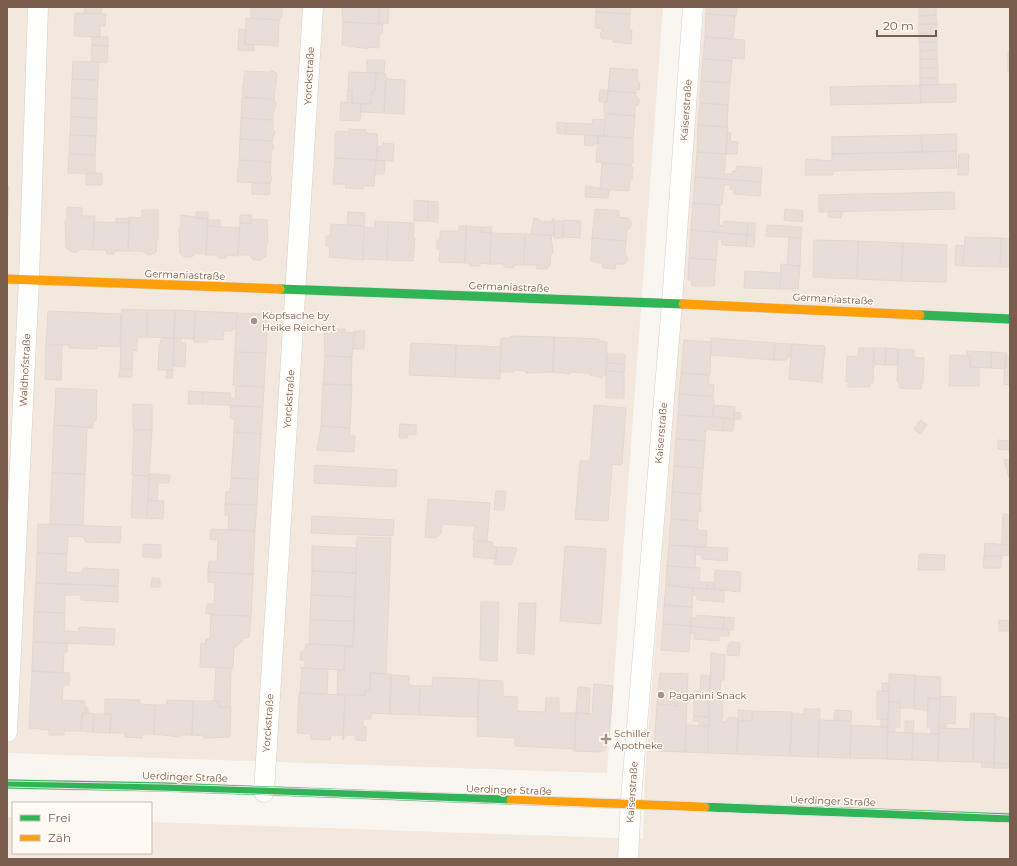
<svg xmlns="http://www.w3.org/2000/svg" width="1017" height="866" viewBox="0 0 1017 866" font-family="Montserrat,sans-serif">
  <rect width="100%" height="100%" fill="#f9f5f0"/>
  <path fill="#f2e8de" d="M7 7H663L607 773 7 753Z
    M704 7H1010V859H7V817H13V853H151V822L643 839 645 775Z"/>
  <path fill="#e6ded7" stroke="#e2d8d2" d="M85 7H102L101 14 84 13Z
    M251 7H280L282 10V16L279 20 251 18Z
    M342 7H380L378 22H381L380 24 343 22Z
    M380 7H389L388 24 378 22Z
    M596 7H631L630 14 596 12Z
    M707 7H737L736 16 706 14Z
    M919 7H936V15L919 16Z
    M596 12 630 14 629 30H632L631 44 613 42V39H602L600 34 603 29 595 28Z
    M75 13 106 14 105 26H100V37L74 36Z
    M706 14 735 16 733 39 705 37Z
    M936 15 937 24H919V16Z
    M246 18 279 20 278 46 245 44Z
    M343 22 383 24 382 34 379 35V48L368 47V49L342 45Z
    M919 24H937V33H919Z
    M239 29 246 30 245 44 254 45V51L238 50Z
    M919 33H937V42H919Z
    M92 37H108V46L92 45Z
    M705 37 745 40 744 59 732 58V61L703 59Z
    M919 42H937V50L920 51Z
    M92 45 108 46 107 63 91 61Z
    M937 50V59H920V51Z
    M1008 51H1010V71H1008Z
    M703 59 732 61 730 83 701 81Z
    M920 59H937L938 68H920Z
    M367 60H385L384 73H367Z
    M73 61 99 62 98 80 72 79Z
    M610 68 638 70 637 81 640 82 639 90H636V93L608 91Z
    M920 68H938V78H920Z
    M271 70 277 74 274 99 245 98 242 94 245 71 269 72Z
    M349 72 376 73 375 91H372L371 104 352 103V90H348Z
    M376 73 386 74 384 113 361 112V104H371L372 91H375Z
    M920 78H938V85H920Z
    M72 79 98 80 97 99 71 98Z
    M386 79 405 80 404 114 384 113Z
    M701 81 730 83 728 105 700 103Z
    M956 84V102L921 103 920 85Z
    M920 85 921 103 831 105 830 87Z
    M348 90H352V103H347Z
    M600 90 608 91 607 102H599Z
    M608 91 636 93V96L639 99V104L635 106V116L604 113V102H607Z
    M242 97 274 99 276 104 274 110 273 120 241 118Z
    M71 98 97 99V118L71 117Z
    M341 102 361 104 360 121 340 120Z
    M700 103 728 105 727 127 698 125Z
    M605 114 635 116 633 138 604 136Z
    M71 117 97 118 96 136 70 135Z
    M241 118 273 120V130L275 132 272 141 240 139Z
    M593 119 605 120 604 136 565 134 567 123 592 124Z
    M557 122 567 123 565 134 557 133Z
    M698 125 728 127 726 154 697 152Z
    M349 129 366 130V133L377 134 378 151 376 160 335 158V135L337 131 349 132Z
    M727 133H731L730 141 738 142 737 154H726Z
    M956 134 957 151 922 152 921 135Z
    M70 135 96 136 95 155 69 154Z
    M585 135 598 136V144H593V146L584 145Z
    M921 135 922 152 832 154V137Z
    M598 136 633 138V163H631V165L596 162Z
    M240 139 272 141 274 149 271 152V162L239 160Z
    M383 143 394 144 393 161 376 160 377 146 383 147Z
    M956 151 957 168 833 171V175H805L806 159 832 161V154Z
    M697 152 726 154 724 174H732L733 171H736L737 166 762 168 761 182 695 177Z
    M69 154 95 155V174L68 173Z
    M959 154H969L968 175H958Z
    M335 158 376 160 374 186H363V189L345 188 346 184H333Z
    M239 160 271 162 270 173 272 178 270 183 237 182Z
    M376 160 385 161 384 174H375Z
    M602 163 631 165V167L633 168 632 179H630L629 191 600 189Z
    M86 173H102V185H86Z
    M695 177 761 182 760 196 734 194V190L730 189 731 185H724L722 205 693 203Z
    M252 183H270L269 195 252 194Z
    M7 186H9L7 232Z
    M586 186 609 190 608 198 585 197Z
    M954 192 955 209 819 212V195Z
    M414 200 428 201V221H414Z
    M428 201 438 202V222L428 221Z
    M693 203 720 205 719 225 723 226 724 221 748 223 747 235 691 230Z
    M67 207 82 208V216H95L93 250 81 249 77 252H73L66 248 65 220H67Z
    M595 209 619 211V217L628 218 631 221V227L627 230 626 241 592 238Z
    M785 209 803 211 802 222 784 220Z
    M142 210H158V239H157L156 252 149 255 142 251H128L129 217 142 218Z
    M828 211H842L841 218 828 217Z
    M196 212H208V219L196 218Z
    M348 212 365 213 364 226 347 225Z
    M181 215 208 219 206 254 195 253 192 257H184L180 253 179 228H181Z
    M240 215H252L251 224 240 223Z
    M116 218 129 219V223H116Z
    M534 218 539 219V221L552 222V219H554V236L531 234Z
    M251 219 267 220 268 243H266V256L261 260H253L250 255H238L240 223 251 224Z
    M208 220H220V227L207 226Z
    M563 220 581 221 580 238 563 237Z
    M375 221 388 222 387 260 363 259 364 227 375 228Z
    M554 221H563V238H554Z
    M94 222 129 223 128 251H115L114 254H107L106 250H93Z
    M388 222 414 223 413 238H415L413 261 387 260Z
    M748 223H755V235H747Z
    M331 224 364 226 363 260 329 257 330 247 326 246V236H330Z
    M767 225 802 227 801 238 766 236Z
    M207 226 240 228 238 256 227 255 225 258H219L217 255H206Z
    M459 226H466L465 263 439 262 440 249H437V240H440V231H459Z
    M466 226 482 227 481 232 491 233 490 264 480 263V266H469L470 263H465Z
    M482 227H492L491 233 481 232Z
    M691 230 747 235 746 246 722 245V240L718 239 716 260 689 258Z
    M491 233 525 234 524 265H514L513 268 504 267V264H490Z
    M525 234 551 235 553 253H551L550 266H548L547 269H537V265H524Z
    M747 235H755L754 247 746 246Z
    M789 237 801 238 800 266 787 265Z
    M965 237 1001 238 1000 267 963 266Z
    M592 238 626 241 625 252 628 260 625 264H616L615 269 602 268 603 263 591 261Z
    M1001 238 1010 239V267H1000Z
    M814 240 858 241 857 279 813 277Z
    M858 241 903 243 901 281 857 279Z
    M903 243 947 245 946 282 901 281Z
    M956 245 964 246 963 266 955 265Z
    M689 258 716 260 714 286H692L691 280H688Z
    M781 264 800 266 798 289H780Z
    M745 271 781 273 780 289 744 288Z
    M122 309 147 310V337H137V351L133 350 132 369H120Z
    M147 310H175L174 338 147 337Z
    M175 310 195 311 194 339 174 338Z
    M48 311 121 314 120 347 97 346V349L69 348V345H46Z
    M195 311 237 313 236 329H232V331H224L223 340 208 339V342H194Z
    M237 313 264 314 268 318 266 353 235 352Z
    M336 329H345V332L354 333 352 357 325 356 324 331 336 332Z
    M354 331H365L364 349H353Z
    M511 336 554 337 553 372 526 373V371L514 370V372H500L501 338H510Z
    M554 337 599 339V341L607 342 606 375H603L602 378 590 375V373L570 372V374L553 372Z
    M162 338H174L173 370H158L159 346Z
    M174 338H181V343L186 344 185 367 173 366Z
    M711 338 775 343 774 360 711 355Z
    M684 340 711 342 710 375 681 373Z
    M411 343 456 345 455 377 409 375Z
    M775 343 792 344 791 357H787V360H774Z
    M792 344 825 346 822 382 789 379Z
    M46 345H62L61 380 45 379Z
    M456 345 501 347 500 379 455 377Z
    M859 348H874L873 383 870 382V387H848V381L846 382 847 356 858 357Z
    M874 348H886L885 365 873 364Z
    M886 348 898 349 897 365H885Z
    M898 349 914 350 913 357 924 358 923 383H921V389L899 388V383L897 382Z
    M967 351 991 352V368L970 367V356H967Z
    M235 352 266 353 264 387 233 385Z
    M991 352 1007 353 1005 369 991 368Z
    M607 354H625V364L607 363Z
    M950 355 970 356V367L979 368V386H949Z
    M325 356 352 357 351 385 323 384Z
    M1005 357H1010V385L1004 384Z
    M607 363 625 364 624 372 606 371Z
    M120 369H132V377H119Z
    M167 370H173L172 378H166Z
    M606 371 624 372V398H606Z
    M681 373 709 375 708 384 714 385 713 396 679 394Z
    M323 384 352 385 350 428 321 426Z
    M236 386 264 387 263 407 202 404 203 392 231 393 230 398 235 399Z
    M56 388 97 390 96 421H93V428L54 425Z
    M189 391 203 392 202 404H188Z
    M679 394 714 397 713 417 678 415Z
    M133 404 152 405V430L133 429Z
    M594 405 626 408 622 465 612 464 608 521 575 519 580 461H590Z
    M713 405 735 407 734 419 713 417Z
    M231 406 263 407 261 434 234 432 235 419 230 418Z
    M734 412 741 413V419H734Z
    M678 415 724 418 723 431 706 429 705 441 676 439Z
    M724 418 734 419 733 431H723Z
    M921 420 927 425 920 434 914 429Z
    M400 424 416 425V435L408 434 407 438H399Z
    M54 425 87 427 85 474 52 473Z
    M321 426 350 428V436H355L354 452 317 450Z
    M134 430H152L149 476 132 475Z
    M234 432 261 434 258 479 231 478Z
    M676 439 705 441 703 468 674 466Z
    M998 440 1010 441V450L998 449Z
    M1010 459V481L1004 460Z
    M315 465 397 470 396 487 314 483Z
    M674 466 703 468 701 494 672 492Z
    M52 473 85 474 83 525 50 524Z
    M150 474 170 475 169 483H158L157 501 148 500Z
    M133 475 149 476 147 518H131Z
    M231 478 258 479 257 505 225 504 226 492H230Z
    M496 491H506L504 510H494Z
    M672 492 700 494 701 512 698 511V521L671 519Z
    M428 499 490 503 487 541 473 540 475 526 442 524 441 534 436 538 425 537Z
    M148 500 164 501 163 519 147 518Z
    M225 504 257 505 255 531 228 530 229 515H225Z
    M1003 514 1010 515V545H1002Z
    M312 516 394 520 393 536 311 533Z
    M671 519 698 521 697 530 707 531 706 547 669 545Z
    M38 524 121 527 120 543 86 542 83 537 68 536 67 554 37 553Z
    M211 529 255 531 253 574 208 572 209 561H217L218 540 210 539Z
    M357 537 391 538 386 674 370 673V690H365V695L337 694 338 670H344L345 647H353Z
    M474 541 493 542V546L497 547 496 559 473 557Z
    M985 543 1010 545V555L984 556Z
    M143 544 161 545V558L143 557Z
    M669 545 696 547 695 568 667 566Z
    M312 546 356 548V573L312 571Z
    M565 546 606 549 601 624 560 621Z
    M497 547 517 548 511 565 494 564Z
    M696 547 728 548 727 561 702 559V555L695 554Z
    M37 553 67 554 66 572 82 573V570L85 568 119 570 118 586 36 583Z
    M919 554 945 555 944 570H918Z
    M984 556 1002 557 1001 568H983Z
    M667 566 700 568 699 582H707V589L666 585Z
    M715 570 741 572 740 592 714 589Z
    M312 571 356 573 355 597 311 595Z
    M208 572 253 574 251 616 206 614 207 604H214L215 583 208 582Z
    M152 578 160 579V587H151Z
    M707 582 714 583V589H707Z
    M36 583 118 586V602L81 600V595H65V613L34 612Z
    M666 585 693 588 692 607 664 605Z
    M693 588 724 590V602L697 600V595H693Z
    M311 595 355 597 354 621 310 620Z
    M481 602H499L497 661 480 660Z
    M519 603H536L534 654 517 653Z
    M664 605 692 607 691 626 663 624Z
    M34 612 65 613 64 631 79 632V627L115 629 114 645 33 642Z
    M211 615 251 616 249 638H242V641L236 647H234L233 668 200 667 201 643 205 644 206 639H210Z
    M696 615 724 617 723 629 691 626V618H696Z
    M724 617 734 618 733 630 723 629Z
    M310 620 354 621 353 646 309 644Z
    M999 620 1010 621V631H999Z
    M663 624 691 626 689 652 661 650Z
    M691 626 729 630V636H719V641L694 639V633H690Z
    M33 642 67 643V652H64L63 673 32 671Z
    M730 642 740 643 739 656 727 655 728 646Z
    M306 644 353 646V647H345L344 670 300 668 305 667V660H300L301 651H305Z
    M711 653 725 655 724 680H721L720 693H723L722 721 726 722 729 717H735L738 721 737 754 708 753Z
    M216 667 231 668 230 707H219V701H214Z
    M302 668 328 669 327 694 300 693Z
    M32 671 69 673V685H63L62 700 85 701V714H82L81 731H64V735H49V730L29 728Z
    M370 673 391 674 390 714 371 713V719H363V727H366V741L355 740V735H345L343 740 345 695H365V690H370Z
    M660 673 688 674 687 699 677 698V706L657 704Z
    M889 674 915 675 914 708H900V702H889Z
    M391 675 409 676V685L420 686 419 715 390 714Z
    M701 675 710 676 709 717 694 716V691H700Z
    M915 676 941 677 940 699 928 698V710L914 709Z
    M433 677 479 679 478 717 419 715 420 686H432Z
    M479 680 503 681V696L517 697V711L545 712 546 698H559V713H576L575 749 515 746V738L477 736Z
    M882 683H889V691H882Z
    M594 684 613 686 609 740 606 749 601 752 574 751 576 713 592 714Z
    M578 687 590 688 589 714 576 713Z
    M877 691H889L888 719H877Z
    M299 693 345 695 343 740 342 735H331L330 740 311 739V734L297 733Z
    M940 696 956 697 955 724 946 723V728H939Z
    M677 698 687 699 685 752 659 751 654 747 657 704 677 706Z
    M928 698 940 699 939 734H931V728H927Z
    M105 699 140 700V704L155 705 154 734H142V738L125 737V733H110L111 714H105Z
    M167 700 193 701 192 735H179V737L154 734 155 705H167Z
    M193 701H219V707H231L230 737 204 738V736L192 735Z
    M889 702H900V727H895V732H887Z
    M85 707 88 708V713L94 714 93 732 81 731 82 714H85Z
    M804 709H820L818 757 790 756 792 714H804Z
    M738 710 752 711V721H738Z
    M835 710 852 711 851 721 834 720Z
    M752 711 792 712 790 756 737 754 738 721H752Z
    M971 713H974L973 762 938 761 939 728 970 729Z
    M974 713 996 714 994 763 973 762Z
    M94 714H111L110 733 93 732Z
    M694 716 709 717 708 726H699V721H693Z
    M995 716 1010 719V764L994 763Z
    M881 719H888V727L881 726Z
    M819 720 851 721 850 758 818 757Z
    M905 721H914L913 733H905Z
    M686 725 708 726V753L685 752Z
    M851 725 888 727 887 759 850 758Z
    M887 732 913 733 912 760 887 759Z
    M913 733 939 734 938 761 912 760Z
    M982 763H994V768L981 767Z
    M994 763 1009 764 1008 768H994Z"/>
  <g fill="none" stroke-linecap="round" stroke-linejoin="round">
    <g stroke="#d7d1cb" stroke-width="21">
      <path id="street" d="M7 732 29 280 38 7
        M264 792 313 7
        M628 859 631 799 672 303 693 7"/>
    </g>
    <g stroke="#d9d2cb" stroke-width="10">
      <path id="fast" d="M280 289 683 304
        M920 315 1010 319
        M7 784 164 787 511 800
        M705 807 1010 818"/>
    </g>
    <g stroke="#d9d2cb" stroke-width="10">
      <path id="slow" d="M7 279 280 289
        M683 304 920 315
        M511 800 705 807"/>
    </g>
    <use href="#street" stroke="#fefefd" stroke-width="20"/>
    <use href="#fast" stroke="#30b455" stroke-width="9"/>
    <use href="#slow" stroke="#ff9f0a" stroke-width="9"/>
    <path stroke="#e6e3e7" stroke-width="1" d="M7 781 164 784 631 799 1010 815
      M7 787C342 794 676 813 1010 823"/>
  </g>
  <g fill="#a69286" stroke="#fffaf3" stroke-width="1.5">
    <circle cx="254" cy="321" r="4"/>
    <circle cx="661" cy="695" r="4"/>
    <path d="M604 733h4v4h4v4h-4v4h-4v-4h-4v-4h4z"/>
  </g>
  <g text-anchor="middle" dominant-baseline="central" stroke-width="3" stroke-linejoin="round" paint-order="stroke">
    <g font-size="10" fill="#7a5c4d" stroke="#fffaf3">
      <text transform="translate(309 76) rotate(-87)">Yorckstraße</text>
      <text transform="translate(686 110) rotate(-86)">Kaiserstraße</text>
      <text transform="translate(185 275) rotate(2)">Germaniastraße</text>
      <text transform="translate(509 287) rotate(2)">Germaniastraße</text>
      <text transform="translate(833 299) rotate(3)">Germaniastraße</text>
      <text transform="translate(25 370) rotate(-87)">Waldhofstraße</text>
      <text transform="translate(289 399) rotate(-86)">Yorckstraße</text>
      <text transform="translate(661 433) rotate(-85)">Kaiserstraße</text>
      <text transform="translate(268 723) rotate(-86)">Yorckstraße</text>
      <text transform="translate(185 777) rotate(2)">Uerdinger Straße</text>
      <text transform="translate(509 790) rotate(2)">Uerdinger Straße</text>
      <text transform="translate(632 792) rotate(-86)">Kaiserstraße</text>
      <text transform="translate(833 801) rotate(2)">Uerdinger Straße</text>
    </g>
    <g font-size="10" fill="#7a5c4d" stroke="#fffaf3" text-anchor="start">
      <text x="262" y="315">Kopfsache by<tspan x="262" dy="12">Heike Reichert</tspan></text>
      <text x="669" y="695">Paganini Snack</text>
      <text x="614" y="733">Schiller<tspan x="614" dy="12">Apotheke</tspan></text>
    </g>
  </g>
  <rect width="1017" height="866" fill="none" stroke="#7a5c4d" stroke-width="16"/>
  <rect x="12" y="802" width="140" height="52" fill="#fffaf3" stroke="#cabbb1"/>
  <rect x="20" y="815" width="20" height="6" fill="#30b455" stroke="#cabbb1"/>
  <text x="48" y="822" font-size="12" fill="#7a5c4d">Frei</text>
  <rect x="20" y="835" width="20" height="6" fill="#ff9f0a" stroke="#cabbb1"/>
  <text x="48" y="842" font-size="12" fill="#7a5c4d">Zäh</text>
  <path d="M877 30v6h59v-6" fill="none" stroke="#7a5c4d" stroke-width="2"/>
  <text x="883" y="30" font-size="12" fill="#7a5c4d" stroke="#fffaf3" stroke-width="3" paint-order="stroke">20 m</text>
</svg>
